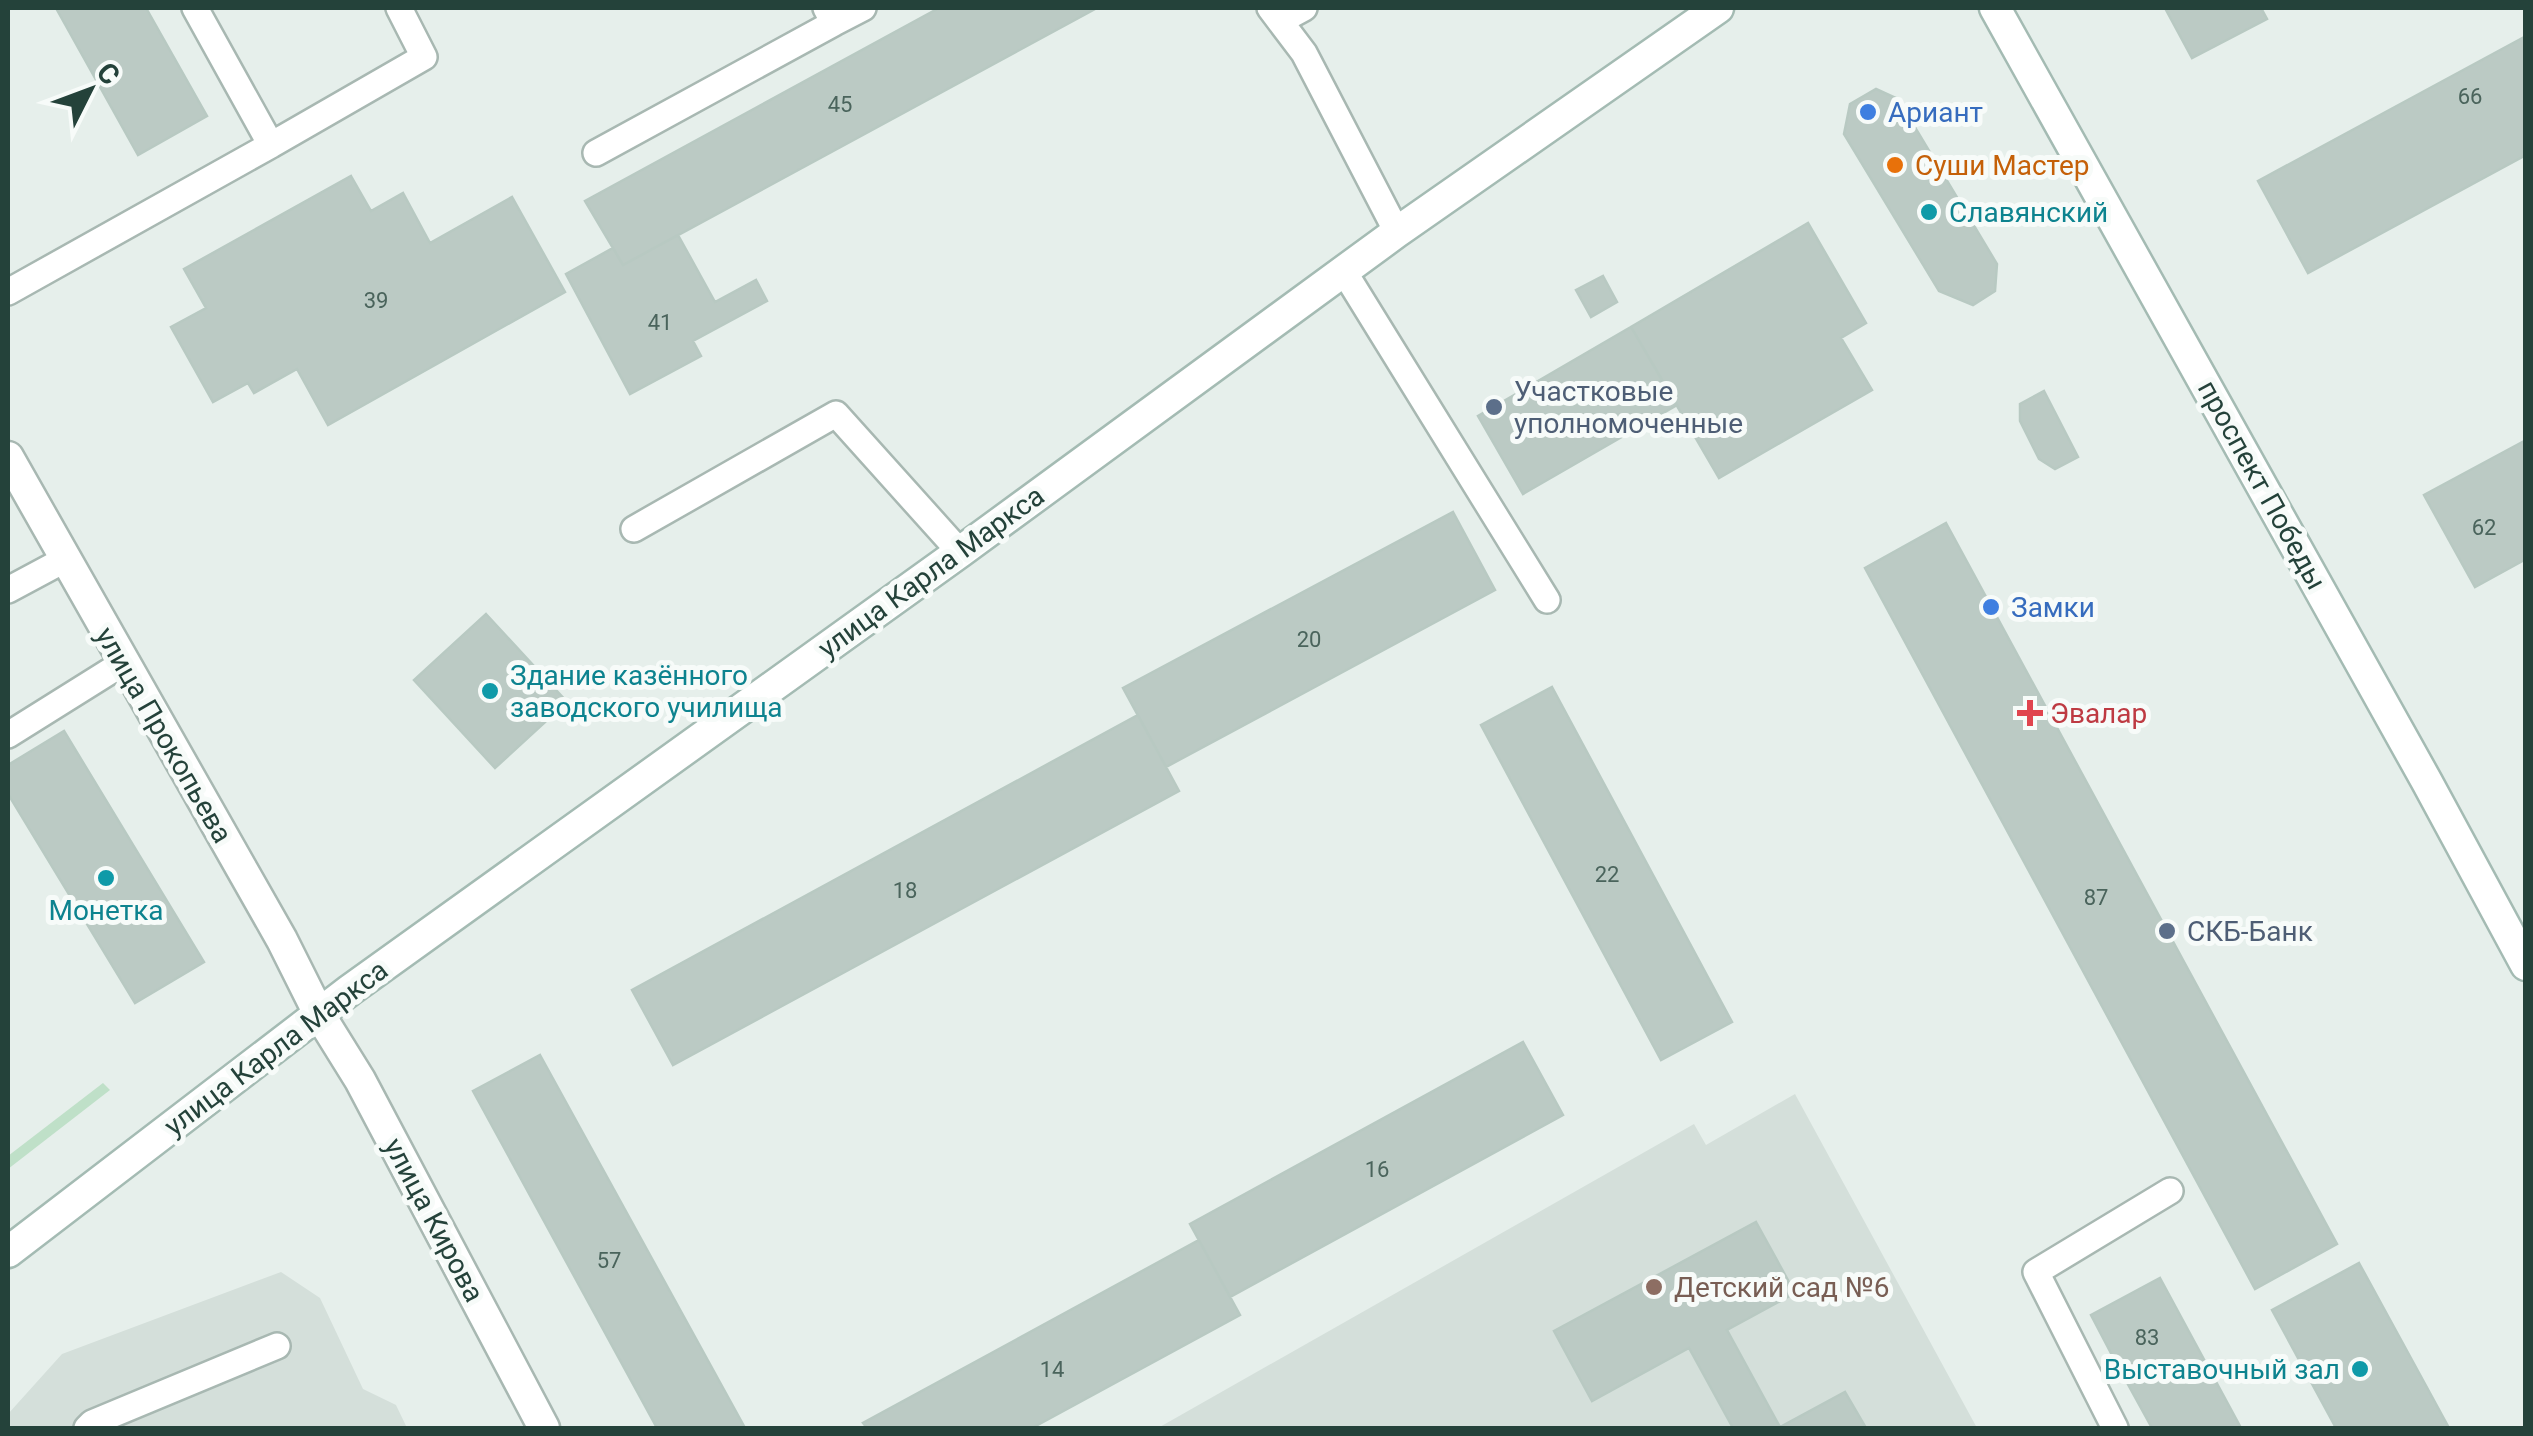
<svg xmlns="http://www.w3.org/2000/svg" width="2533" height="1436" viewBox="0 0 2533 1436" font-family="Roboto,sans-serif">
  <rect width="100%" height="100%" fill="#e6efeb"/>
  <path fill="#d4dfda" d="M1795 1094 1977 1428H1158L1694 1124 1706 1145Z
    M281 1272 320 1298 363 1389 396 1405 407 1428H8V1414L62 1354Z"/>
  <path fill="#bfe0c8" d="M103 1083 110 1090 8 1169V1156Z"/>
  <path fill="#bbcac4" stroke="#b8c9c2" stroke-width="2.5" d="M56 8H146L207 116 138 155Z
    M939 8H1097L623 265 585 201Z
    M2165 8H2261L2267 19 2192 58Z
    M2526 36V155L2308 273 2258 181Z
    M1876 89 1898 99 1997 264 1995 291 1973 305 1939 291 1844 134 1850 104Z
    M351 176 371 211 403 193 430 243 512 197 565 292 328 425 297 369 254 393 248 383 213 402 171 327 206 308 184 269Z
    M1808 223 1866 323 1841 338 1872 390 1719 478 1631 327Z
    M678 235 715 302 756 280 767 301 693 341 701 356 630 394 566 274 613 248 623 265Z
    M1603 276 1617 302 1591 317 1576 290Z
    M1631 327 1677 405 1523 494 1478 416Z
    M2044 391 2078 457 2055 469 2039 459 2020 421V404Z
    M2526 440V559L2475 587 2424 495Z
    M1453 512 1495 590 1166 767 1123 688Z
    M1946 523 2337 1244 2255 1289 1865 568Z
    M486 614 567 702 495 768 414 680Z
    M1552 687 1732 1022 1661 1060 1481 725Z
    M1138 715 1179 791 673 1065 632 990Z
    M64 731 204 962 135 1003 8 794V765Z
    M1523 1042 1563 1115 1230 1297 1190 1224Z
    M540 1055 745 1428H657L473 1091Z
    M1756 1222 1795 1293 1727 1330 1780 1427 1845 1392 1866 1428H1733L1689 1348 1592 1401 1554 1331Z
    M1199 1240 1240 1315 1032 1428H867L863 1423Z
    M2359 1263 2449 1428H2336L2272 1310Z
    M2160 1278 2241 1428H2152L2114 1359 2091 1315Z"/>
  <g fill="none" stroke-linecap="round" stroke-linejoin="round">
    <g stroke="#a8b8b2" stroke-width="30">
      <path id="service" d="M826 8 834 23 863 8
        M1270 8 1304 53 1397 232
        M1280 21 1304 8
        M271 145 424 57 399 8
        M596 153 834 23
        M1343 270 1547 600
        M8 292 271 145 195 8
        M634 529 836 414 960 552
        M8 590 64 560
        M8 735 123 663
        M87 1428 92 1423 277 1346
        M2115 1428 2036 1272 2170 1191"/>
    </g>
    <g stroke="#a8b8b2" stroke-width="35">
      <path id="minor" d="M8 457 282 940 319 1014"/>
    </g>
    <g stroke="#a8b8b2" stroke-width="35">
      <path id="tertiary" d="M319 1014 360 1080 544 1428"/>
    </g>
    <g stroke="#a4bbb3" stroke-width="35">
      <path id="secondary" d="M1995 8 2427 782 2526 965
        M8 1252 350 990 960 552 1397 232 1718 8"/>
    </g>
    <use href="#service" stroke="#fff" stroke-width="25"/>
    <use href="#minor" stroke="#fff" stroke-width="30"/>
    <use href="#tertiary" stroke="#fff" stroke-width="30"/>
    <use href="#secondary" stroke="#fff" stroke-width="30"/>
  </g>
  <g fill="#3f7fe0" stroke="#f7fbf9" stroke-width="4">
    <circle cx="1868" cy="112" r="10"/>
    <circle cx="1991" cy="607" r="10"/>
  </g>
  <circle fill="#e8710a" stroke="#f7fbf9" stroke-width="4" cx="1895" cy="165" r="10"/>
  <g fill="#0f9aa8" stroke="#f7fbf9" stroke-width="4">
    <circle cx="1929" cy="212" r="10"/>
    <circle cx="490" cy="691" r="10"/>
    <circle cx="106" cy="878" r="10"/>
    <circle cx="2360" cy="1369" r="10"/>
  </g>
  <g fill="#5c6f8a" stroke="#f7fbf9" stroke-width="4">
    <circle cx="1494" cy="407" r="10"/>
    <circle cx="2167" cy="931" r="10"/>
  </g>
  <path fill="#e0444e" stroke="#f7fbf9" stroke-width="4" d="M2025 698h10v10h10v10h-10v10h-10v-10h-10v-10h10z"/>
  <circle fill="#8d6e63" stroke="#f7fbf9" stroke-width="4" cx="1654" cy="1287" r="10"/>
  <g text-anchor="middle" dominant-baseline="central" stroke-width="10" stroke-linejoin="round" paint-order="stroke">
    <g font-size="22" fill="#4a645c">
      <text x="2470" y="96">66</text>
      <text x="840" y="104">45</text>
      <text x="376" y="300">39</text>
      <text x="660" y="322">41</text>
      <text x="2484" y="527">62</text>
      <text x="1309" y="639">20</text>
      <text x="1607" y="874">22</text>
      <text x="905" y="890">18</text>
      <text x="2096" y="897">87</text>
      <text x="1377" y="1169">16</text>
      <text x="609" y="1260">57</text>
      <text x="2147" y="1337">83</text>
      <text x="1052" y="1369">14</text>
    </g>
    <g font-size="28" fill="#366cbe" stroke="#f7fbf9" text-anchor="start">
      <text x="1888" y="112">Ариант</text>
      <text x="2011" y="607">Замки</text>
    </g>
    <g font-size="28" fill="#c56008" stroke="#f7fbf9" text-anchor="start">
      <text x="1915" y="165">Суши Мастер</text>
    </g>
    <g font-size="28" fill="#0d838f" stroke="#f7fbf9" text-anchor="start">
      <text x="1949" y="212">Славянский</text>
      <text x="510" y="675">Здание казённого<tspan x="510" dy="32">заводского училища</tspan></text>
      <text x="106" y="910" text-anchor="middle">Монетка</text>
      <text x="2340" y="1369" text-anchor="end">Выставочный зал</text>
    </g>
    <g font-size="28" fill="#4e5e75" stroke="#f7fbf9" text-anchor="start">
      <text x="1514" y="391">Участковые<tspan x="1514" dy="32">уполномоченные</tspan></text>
      <text x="2187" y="931">СКБ-Банк</text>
    </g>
    <g font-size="28" fill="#24423a" stroke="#f7fbf9">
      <text transform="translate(2262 485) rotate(61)">проспект Победы</text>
      <text transform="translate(931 572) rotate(-36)">улица Карла Маркса</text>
      <text transform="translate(164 735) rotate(60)">улица Прокопьева</text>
      <text transform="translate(276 1048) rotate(-37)">улица Карла Маркса</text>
      <text transform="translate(434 1220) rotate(62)">улица Кирова</text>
    </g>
    <g font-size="28" fill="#be3a42" stroke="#f7fbf9" text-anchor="start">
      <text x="2050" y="713">Эвалар</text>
    </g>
    <g font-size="28" fill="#785e54" stroke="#f7fbf9" text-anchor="start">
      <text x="1674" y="1287">Детский сад №6</text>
    </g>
  </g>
  <rect width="2533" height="1436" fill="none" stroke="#24423a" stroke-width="20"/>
  <g transform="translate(90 90) rotate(48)" stroke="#f7fbf9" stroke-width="8" paint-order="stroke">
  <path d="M0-8L18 38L0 25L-18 38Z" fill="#24423a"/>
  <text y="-15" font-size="28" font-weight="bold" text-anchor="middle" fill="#24423a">С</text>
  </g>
</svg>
